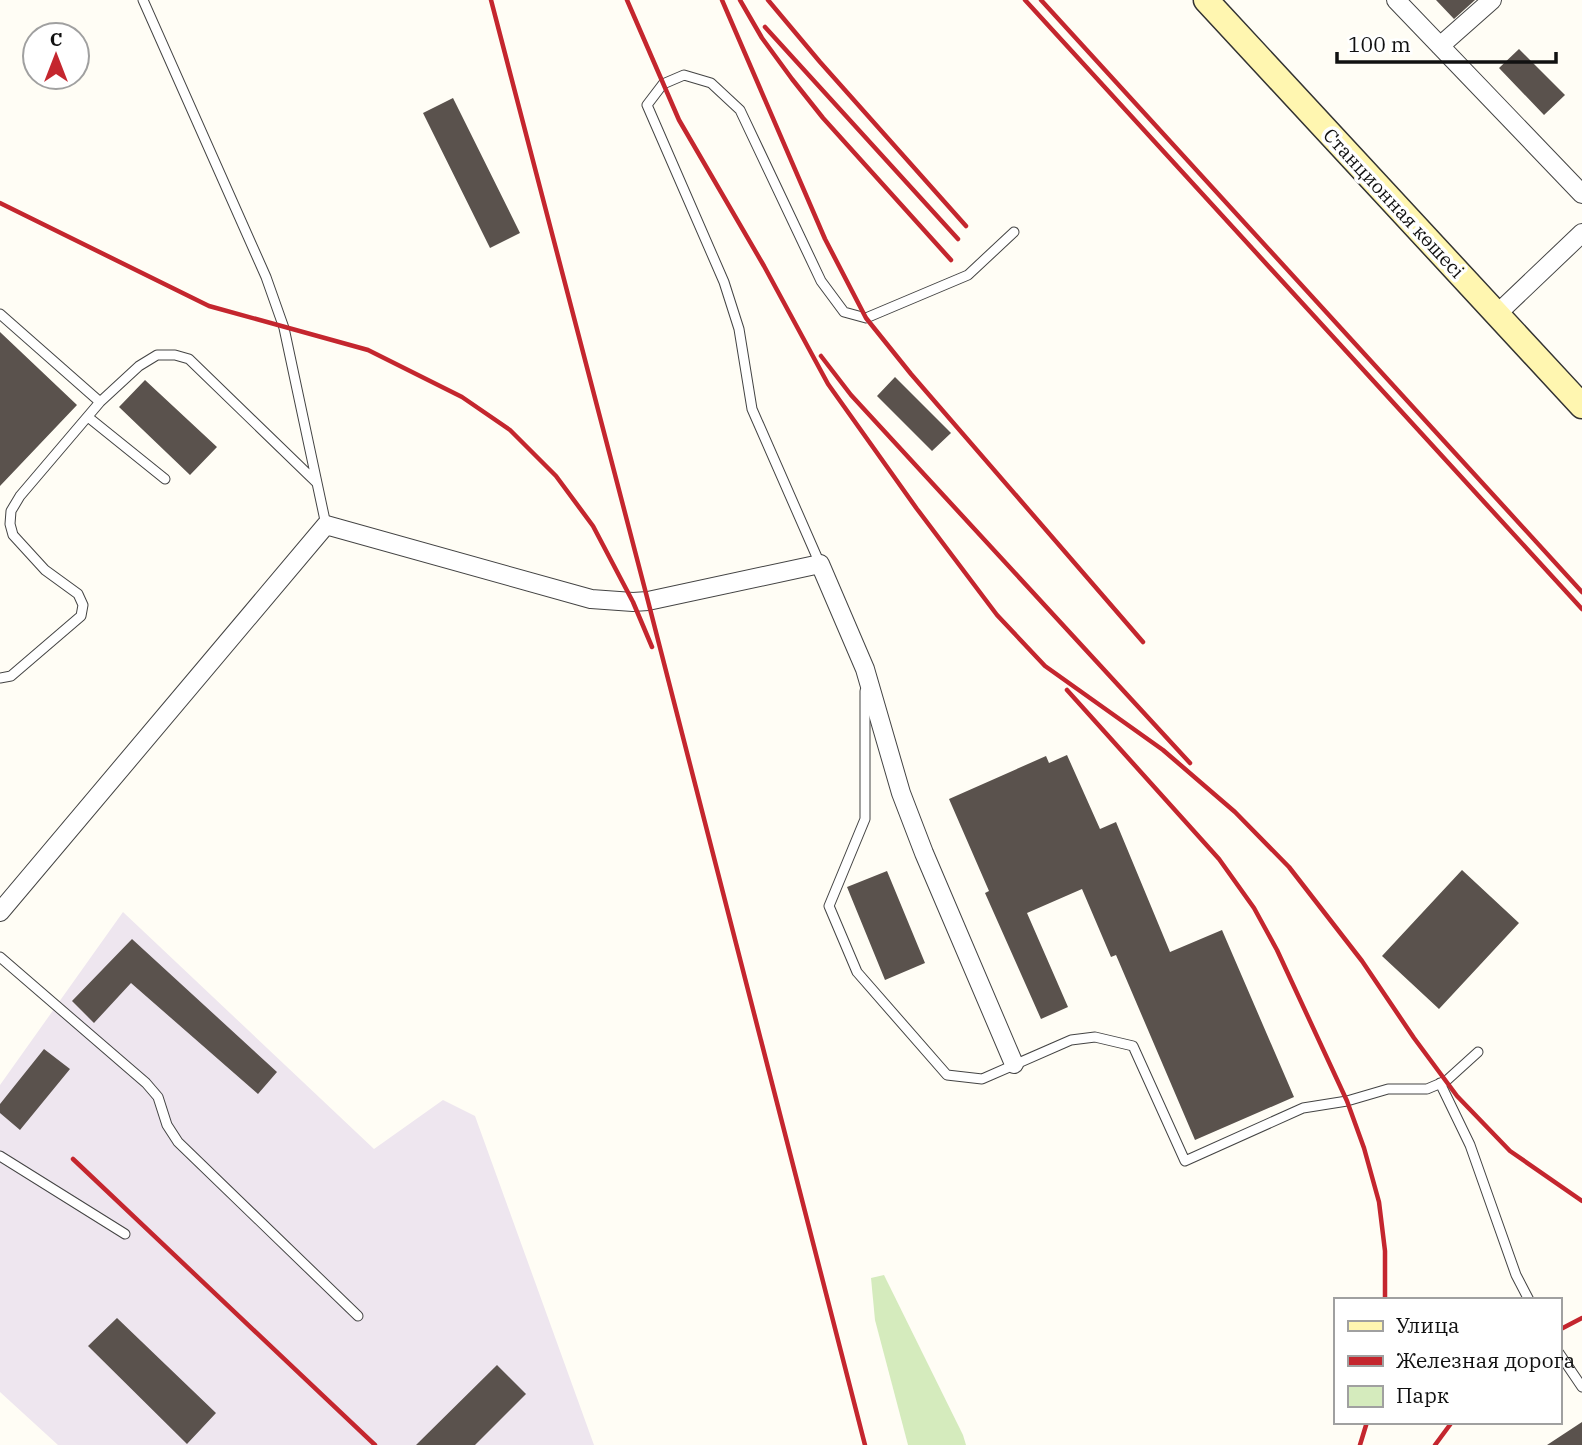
<svg xmlns="http://www.w3.org/2000/svg" width="1582" height="1445" viewBox="0 0 1582 1445" font-family="'IBM Plex Serif',serif">
  <rect width="100%" height="100%" fill="#fffdf5"/>
  <path fill="#eee6ef" d="M123 912 374 1149 443 1100 475 1116 594 1445H58L0 1392V1085Z"/>
  <path fill="#d5ebbd" d="M884 1275 963 1435 966 1445H908L875 1320 871 1278Z"/>
  <path fill="#5a524d" d="M1436 0H1475L1454 19Z
    M1519 49 1565 95 1544 115 1499 68Z
    M453 98 520 233 490 248 423 113Z
    M0 332 77 405 0 486Z
    M895 377 951 433 932 451 877 396Z
    M145 380 217 447 190 475 119 407Z
    M1067 755 1100 829 1116 822 1170 952 1222 930 1294 1097 1195 1140 1116 955 1111 957 1082 889 1027 913 1068 1007 1041 1019 985 893 989 891 949 799 1046 756 1049 763Z
    M1462 870 1519 923 1439 1009 1382 956Z
    M887 871 925 963 885 980 847 887Z
    M132 939 277 1072 258 1094 131 983 94 1023 72 1001Z
    M44 1049 70 1069 20 1130 0 1113V1104Z
    M117 1318 216 1413 187 1444 88 1346Z
    M497 1365 526 1394 475 1445H416Z
    M1582 1422V1445H1547Z"/>
  <g fill="none" stroke-linecap="round" stroke-linejoin="round">
    <g stroke="#444" stroke-width="11">
      <path id="lane" d="M143 0 266 277 284 328 326 525
        M0 314 100 402
        M88 417 165 479
        M820 564 752 409 739 329 724 282 647 105 663 84 684 75 711 83 740 110 821 281 844 312 866 318 968 275 1014 232
        M0 678 11 676 81 616 83 605 78 594 45 570 13 535 10 524 11 511 20 496 100 402 139 366 157 355H175L189 359 317 483
        M865 691V819L829 906 857 972 947 1075 982 1079 1071 1040 1095 1037 1133 1046 1185 1161 1303 1108 1347 1101 1388 1089H1427L1446 1081 1478 1052
        M0 957 146 1083 158 1097 167 1125 178 1142 358 1316
        M1440 1083 1470 1145 1516 1275 1529 1300
        M0 1156 125 1234
        M1559 1353 1582 1387"/>
    </g>
    <g stroke="#444" stroke-width="20">
      <path id="street" d="M1396 0 1582 194
        M1440 46 1492 0
        M1497 314 1582 233
        M0 912 326 525 591 599 633 602 648 601 820 564 865 669 901 793 924 853 1014 1064"/>
    </g>
    <g stroke="#333" stroke-width="27">
      <path id="secondary" d="M1206 0 1582 406"/>
    </g>
    <use href="#lane" stroke="#fff" stroke-width="9"/>
    <use href="#street" stroke="#fff" stroke-width="18"/>
    <use href="#secondary" stroke="#fff6b0" stroke-width="24"/>
    <path stroke="#c4262e" stroke-width="4.5" d="M491 0 648 601 865 1445
      M627 0 679 120 764 266 828 384 917 509 997 615 1045 666 1163 750 1235 812 1289 867 1362 961 1414 1038 1457 1096 1510 1151 1582 1201
      M722 0 825 239 866 318 911 374 1143 642
      M740 0 762 38 792 79 823 118 951 260
      M768 0 820 62 966 226
      M1025 0 1582 609
      M1041 0 1582 592
      M765 27 958 239
      M0 203 209 306 368 350 462 397 510 430 556 476 593 526 633 602 652 647
      M821 356 851 395 1190 763
      M1067 690 1219 859 1254 908 1277 950 1347 1101 1364 1148 1379 1202 1385 1251V1300
      M73 1159 375 1445
      M1559 1330 1582 1318
      M1360 1445 1367 1422
      M1435 1445 1452 1422"/>
  </g>
  <g text-anchor="middle" dominant-baseline="central" stroke-width="7" stroke-linejoin="round" paint-order="stroke">
    <g font-size="19" fill="#111" stroke="#fff">
      <text transform="translate(1394 203) rotate(47)">Станционная көшесі</text>
    </g>
  </g>
  <rect x="1334" y="1298" width="228" height="126" fill="#ffffff" stroke="#a0a0a0" stroke-width="2"/>
  <rect x="1348" y="1321" width="35" height="10" fill="#fff6b0" stroke="#a0a0a0" stroke-width="2"/>
  <text x="1396" y="1333" font-size="21" fill="#111111">Улица</text>
  <rect x="1348" y="1356" width="35" height="10" fill="#c4262e" stroke="#a0a0a0" stroke-width="2"/>
  <text x="1396" y="1368" font-size="21" fill="#111111">Железная дорога</text>
  <rect x="1348" y="1386" width="35" height="21" fill="#d5ebbd" stroke="#a0a0a0" stroke-width="2"/>
  <text x="1396" y="1403" font-size="21" fill="#111111">Парк</text>
  <g transform="translate(56 56)"><circle r="33" fill="#ffffff" stroke="#a0a0a0" stroke-width="2"/>
  <path d="M0-5L12 26L0 18L-12 26Z" fill="#c4262e"/>
  <text y="-10" font-size="19" font-weight="bold" text-anchor="middle" fill="#111111">С</text>
  </g>
  <path d="M1337 52v10h219v-10" fill="none" stroke="#111111" stroke-width="3.5"/>
  <text x="1348" y="52" font-size="21" fill="#111111" stroke="#ffffff" stroke-width="5" paint-order="stroke">100 m</text>
</svg>
